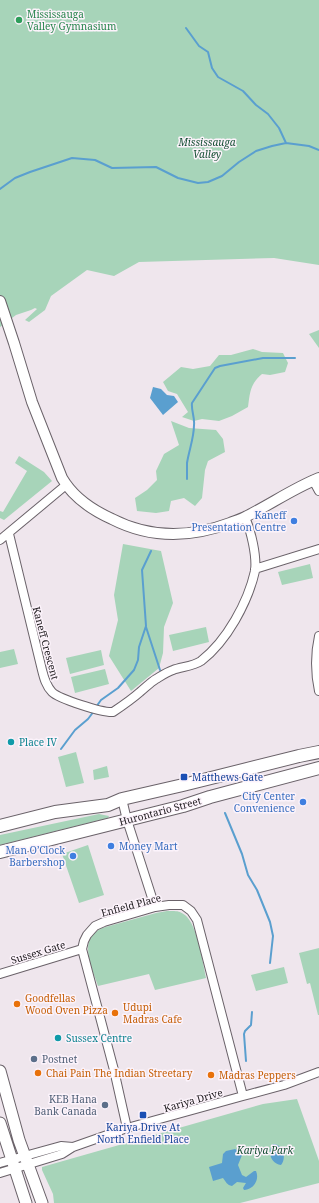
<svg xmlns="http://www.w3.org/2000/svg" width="319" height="1203" viewBox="0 0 319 1203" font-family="'Noto Serif',serif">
  <rect width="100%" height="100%" fill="#efe6ed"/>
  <path fill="#a7d4b9" d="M0 0H319V265L274 258 139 262 114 276 87 270 51 296 45 310 29 322 25 320 37 309 35 308 31 310 16 315 0 327Z
    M319 330V348L309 334Z
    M253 349 262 352 283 353 288 363 285 372 270 375 262 374C250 384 250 393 248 407L232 416 219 421 202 419 194 421 182 417 188 412 177 394 168 391 163 382 181 367 193 369 210 366 219 355H231Z
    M171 421 189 428 216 430 223 439 225 452 208 461 205 470 202 498 195 506 184 498 171 501 169 511 156 513 137 511 135 498 147 490 157 480 156 471 164 454 179 445Z
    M19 456 44 472 52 481 4 520 0 518V511L3 512 27 471 15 463Z
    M123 544 161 551 173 603 164 627 163 653 159 668 131 691 109 656 118 620 114 595Z
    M310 564 313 578 282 585 278 572Z
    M206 627 209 642 173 651 169 635Z
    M14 649 18 664 0 668V652Z
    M101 650 104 665 70 674 66 658Z
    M105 669 109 684 75 693 71 677Z
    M76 752 84 783 66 787 58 757Z
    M107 766 109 777 94 780 93 770Z
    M99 814 109 816 108 818 0 845V835Z
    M88 845 104 895 79 903 62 854Z
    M167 911C174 911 179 910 185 915 197 924 203 963 206 978L155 990 149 974 98 986C92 968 77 939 102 928L156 913Z
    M319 948V1015H318L310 983 307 984 299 953Z
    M284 967 288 983 256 991 251 975Z
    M297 1099 319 1161V1183L240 1203H54L53 1194 42 1170V1167L263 1104Z"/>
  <path fill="#5a9fcf" d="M153 387 161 389 167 395 174 396 178 402 163 415 150 398Z
    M273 1144C283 1144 287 1158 281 1165 271 1163 267 1153 273 1144Z
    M235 1149 239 1151 242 1155 238 1165 242 1175 246 1177 254 1171H256C260 1180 253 1190 244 1190L243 1188 246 1183 237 1182 232 1186C227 1185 226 1182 223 1178L213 1181 209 1167 222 1163 223 1154 226 1151Z"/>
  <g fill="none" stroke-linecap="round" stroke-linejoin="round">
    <path stroke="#5a9fcf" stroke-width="2" d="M186 28 199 46 208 52 212 68 218 77 243 91 256 105 268 114 279 128 286 143
      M0 189 15 178 30 172 72 158 95 160 112 168 156 167 178 178 198 183 208 182 222 176 239 162 256 151 272 146 286 143 309 146 319 150
      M187 479C187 473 187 468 187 463 189 450 194 438 194 425 195 418 191 410 192 403L215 368 220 366 263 358H295
      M146 627 160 670
      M96 707 101 700 118 688 134 670 138 660 139 647 146 626 142 570 151 551
      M61 749 75 730 88 719 94 711
      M225 813 242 854 248 875 257 890 270 922 273 936 270 963
      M246 1061 244 1034 245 1031 251 1025 252 1012"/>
    <g stroke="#6a6269" stroke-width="10">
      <path id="minor" d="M313 480 319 491
        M9 534 42 670C44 678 46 686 52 692 59 699 103 713 113 712 122 706 132 699 140 692 145 688 151 682 156 679 161 676 167 672 173 670 181 667 194 666 201 661 227 641 248 602 255 571 257 556 251 531 245 517
        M0 540 66 485
        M255 569 319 549
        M319 636C315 654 315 672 319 691
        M122 799 127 820 155 907
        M0 974 82 949
        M127 1128 114 1070 82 949 84 941 87 935 95 926 104 922 155 907 169 905H183L191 911 197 920 243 1096
        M0 1163 61 1146 73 1147
        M0 1173 62 1154 73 1147 127 1128 243 1096 284 1085 319 1072"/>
    </g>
    <g stroke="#6a6269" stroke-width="12">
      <path id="tertiary" d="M0 301 14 343 32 402 62 478C73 497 92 510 112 519 151 539 190 538 230 523 235 521 242 519 247 516 271 504 294 488 319 478"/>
    </g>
    <g stroke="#6a6269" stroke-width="13">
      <path id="secondary" d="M0 1071 19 1140 42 1203
        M0 1123 26 1203"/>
    </g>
    <g stroke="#6a6269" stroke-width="14">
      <path id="primary" d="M0 826 55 812 108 805 122 799 183 785 299 756 319 752
        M0 852 183 806 210 797 319 768"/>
    </g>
    <use href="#minor" stroke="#fff" stroke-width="8"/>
    <use href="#tertiary" stroke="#fff" stroke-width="10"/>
    <use href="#secondary" stroke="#fff" stroke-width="11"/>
    <use href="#primary" stroke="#fff" stroke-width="12"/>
  </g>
  <circle fill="#2e9e5b" stroke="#fcf3fb" stroke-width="1.5" cx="19" cy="20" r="4"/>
  <g fill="#3f7fe0" stroke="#fcf3fb" stroke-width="1.5">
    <circle cx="294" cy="521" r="4"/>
    <circle cx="303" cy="802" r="4"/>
    <circle cx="111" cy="846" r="4"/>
    <circle cx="73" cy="856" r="4"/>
  </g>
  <g fill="#0f9aa8" stroke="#fcf3fb" stroke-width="1.5">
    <circle cx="11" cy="742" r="4"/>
    <circle cx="58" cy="1038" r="4"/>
  </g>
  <g fill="#1a4fb4" stroke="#fcf3fb" stroke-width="1.5">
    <rect x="180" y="773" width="8" height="8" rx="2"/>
    <rect x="139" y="1111" width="8" height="8" rx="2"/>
  </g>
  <g fill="#e8710a" stroke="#fcf3fb" stroke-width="1.5">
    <circle cx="17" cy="1004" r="4"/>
    <circle cx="115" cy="1013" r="4"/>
    <circle cx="38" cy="1073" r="4"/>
    <circle cx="211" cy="1075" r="4"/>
  </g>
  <g fill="#5c6f8a" stroke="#fcf3fb" stroke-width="1.5">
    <circle cx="34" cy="1059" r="4"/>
    <circle cx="105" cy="1105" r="4"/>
  </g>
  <g text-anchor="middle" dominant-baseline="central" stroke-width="3" stroke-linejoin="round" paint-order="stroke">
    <g font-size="10" fill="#27864d" stroke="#fcf3fb" text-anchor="start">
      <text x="27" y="14">Mississauga<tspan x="27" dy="12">Valley Gymnasium</tspan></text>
    </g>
    <g font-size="10" font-style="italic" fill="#134e32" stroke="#fcf3fb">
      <text x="207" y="142">Mississauga<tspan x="207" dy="12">Valley</tspan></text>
      <text x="265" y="1150">Kariya Park</text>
    </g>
    <g font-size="10" fill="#366cbe" stroke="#fcf3fb" text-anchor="end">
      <text x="286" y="515">Kaneff<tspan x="286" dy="12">Presentation Centre</tspan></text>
      <text x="295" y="796">City Center<tspan x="295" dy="12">Convenience</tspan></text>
      <text x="119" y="846" text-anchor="start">Money Mart</text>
      <text x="65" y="850">Man O’Clock<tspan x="65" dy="12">Barbershop</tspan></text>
    </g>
    <g font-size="10" fill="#1d1a1d" stroke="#fcf3fb">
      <text transform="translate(46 643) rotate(75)">Kaneff Crescent</text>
      <text transform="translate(160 811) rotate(-15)">Hurontario Street</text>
      <text transform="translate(131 905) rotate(-15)">Enfield Place</text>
      <text transform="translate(38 952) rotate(-17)">Sussex Gate</text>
      <text transform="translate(193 1100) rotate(-16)">Kariya Drive</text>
    </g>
    <g font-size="10" fill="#0d838f" stroke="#fcf3fb" text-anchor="start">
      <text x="19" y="742">Place IV</text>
      <text x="66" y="1038">Sussex Centre</text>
    </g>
    <g font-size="10" fill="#164399" stroke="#fcf3fb" text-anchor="start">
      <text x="192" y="777">Matthews Gate</text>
      <text x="143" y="1127" text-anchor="middle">Kariya Drive At<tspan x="143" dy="12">North Enfield Place</tspan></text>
    </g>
    <g font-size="10" fill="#c56008" stroke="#fcf3fb" text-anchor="start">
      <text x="25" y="998">Goodfellas<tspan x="25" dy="12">Wood Oven Pizza</tspan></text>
      <text x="123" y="1007">Udupi<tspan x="123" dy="12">Madras Cafe</tspan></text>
      <text x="46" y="1073">Chai Pain The Indian Streetary</text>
      <text x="219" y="1075">Madras Peppers</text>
    </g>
    <g font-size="10" fill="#4e5e75" stroke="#fcf3fb" text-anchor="start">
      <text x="42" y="1059">Postnet</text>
      <text x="97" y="1099" text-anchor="end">KEB Hana<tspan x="97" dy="12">Bank Canada</tspan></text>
    </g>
  </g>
</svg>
